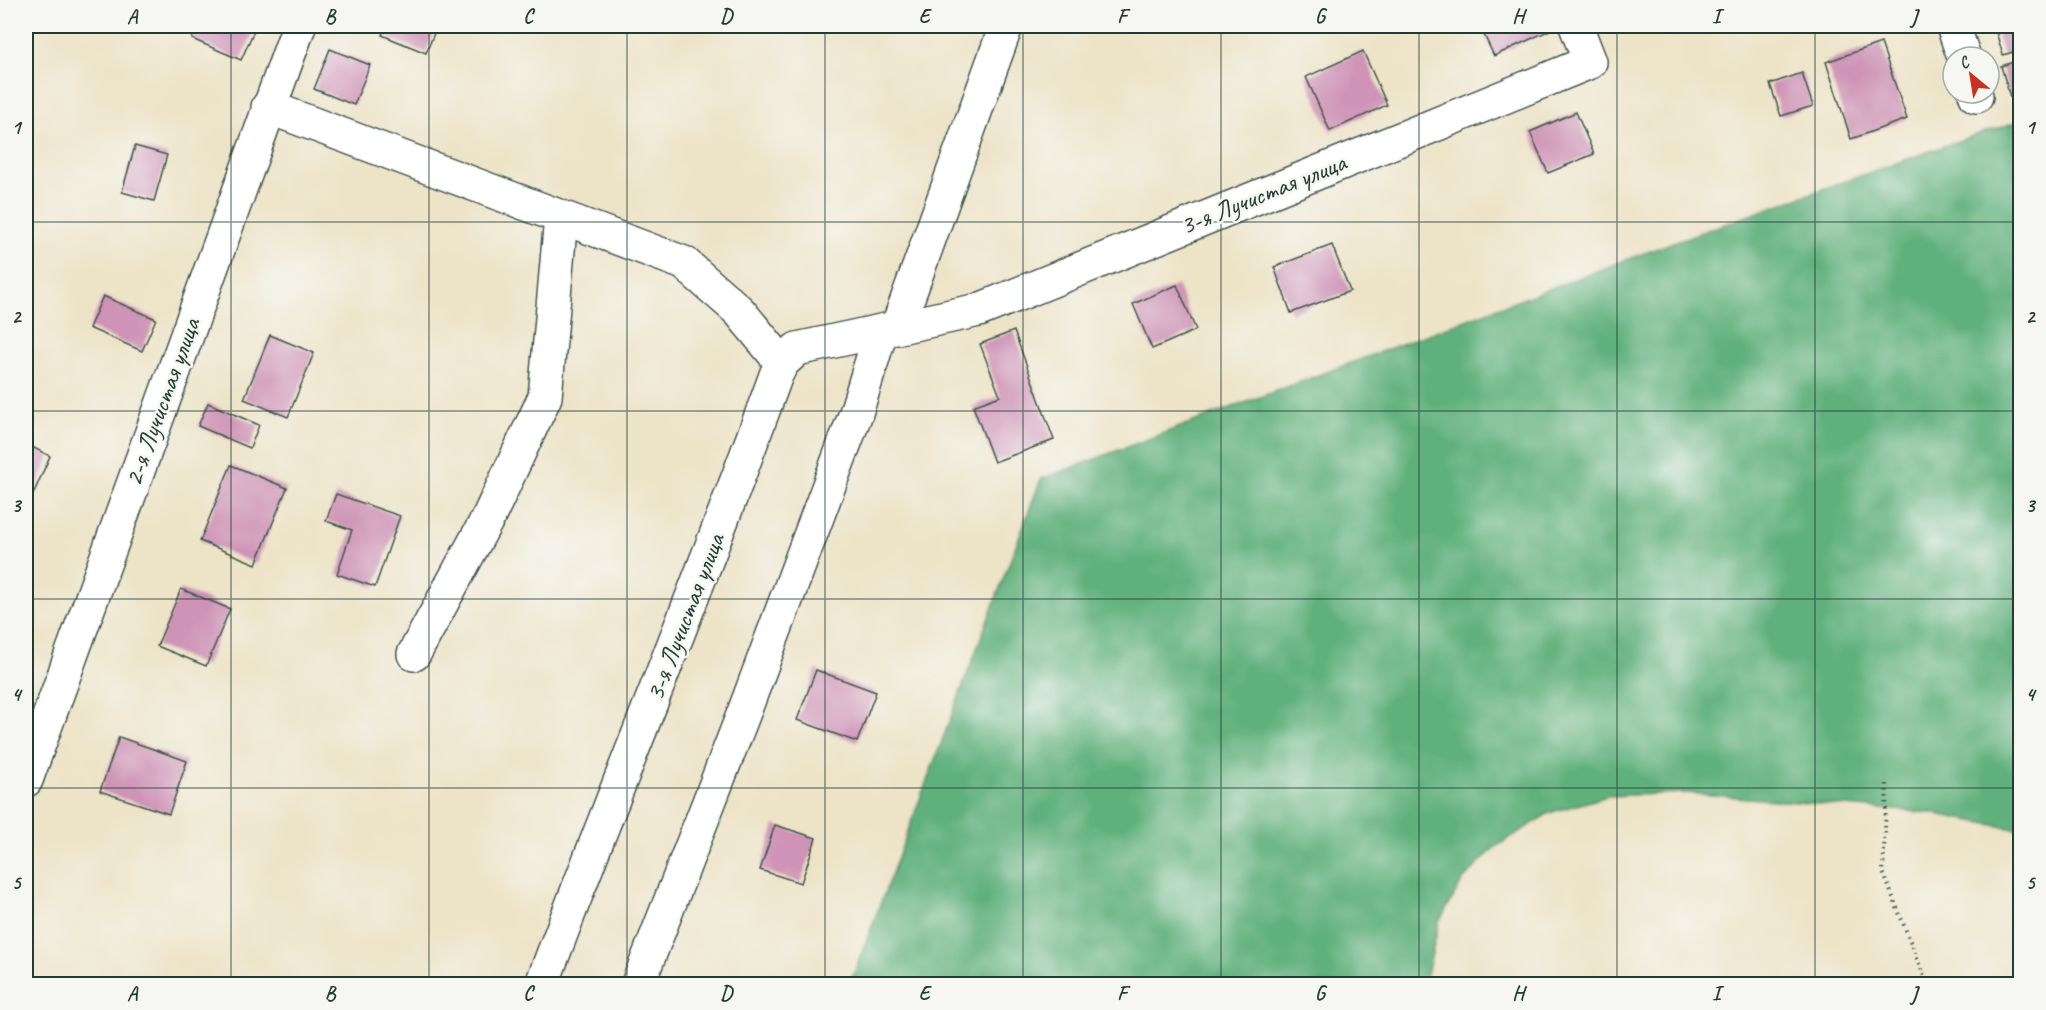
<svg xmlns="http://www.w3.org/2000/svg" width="2046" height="1010" viewBox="0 0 2046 1010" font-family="Caveat,sans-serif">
  <rect width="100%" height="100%" fill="#f6f6f2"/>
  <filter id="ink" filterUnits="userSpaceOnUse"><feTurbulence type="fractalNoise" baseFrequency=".0167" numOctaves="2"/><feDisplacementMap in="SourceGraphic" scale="12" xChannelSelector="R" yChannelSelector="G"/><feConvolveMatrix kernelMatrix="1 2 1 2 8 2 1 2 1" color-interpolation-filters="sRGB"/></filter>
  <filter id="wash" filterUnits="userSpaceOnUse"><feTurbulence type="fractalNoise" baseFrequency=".008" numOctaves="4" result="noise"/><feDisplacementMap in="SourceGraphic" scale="24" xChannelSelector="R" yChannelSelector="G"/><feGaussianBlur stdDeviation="1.35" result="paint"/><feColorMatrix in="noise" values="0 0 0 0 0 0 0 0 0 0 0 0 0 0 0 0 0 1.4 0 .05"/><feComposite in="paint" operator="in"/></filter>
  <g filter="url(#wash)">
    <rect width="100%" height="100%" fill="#ede3c7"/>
    <path fill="#5eb07c" stroke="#3e7658" stroke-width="1.5" d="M2020 121V830L1931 813 1685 793 1608 796 1549 813 1494 848 1463 880 1439 922 1425 984H850L1041 479 1679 240 1964 139Z"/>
    <g id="blocks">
      <path fill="#ce93b6" d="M197 26H256L241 60 192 39Z
        M386 26H437L426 53 382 35Z
        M1480 26H1547L1550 30 1494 56Z
        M1994 26H2020V50L2003 55Z
        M1881 43 1907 119 1851 139 1826 62Z
        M330 49 370 65 354 105 314 89Z
        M1363 51 1387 105 1330 131 1306 77Z
        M2020 60V93L2010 97 2001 66Z
        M1802 73 1813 106 1781 116 1770 84Z
        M1576 112 1594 154 1548 173 1530 132Z
        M135 146 167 155 154 201 122 192Z
        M1332 245 1350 291 1291 313 1274 267Z
        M1177 285 1196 330 1152 349 1133 304Z
        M103 296 156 319 142 351 89 328Z
        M1014 331 1054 440 994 462 973 406 1000 396 980 344Z
        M270 335 314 353 288 417 244 399Z
        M208 403 259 425 250 448 198 426Z
        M26 444 50 456 31 499 26 497Z
        M231 465 287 488 256 564 200 541Z
        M336 494 400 516 375 587 337 574 352 530 326 521Z
        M181 589 230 609 206 666 157 646Z
        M816 670 876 692 857 742 797 720Z
        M119 737 187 761 169 814 100 791Z
        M775 825 816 838 801 883 760 870Z"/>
    </g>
  </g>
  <g filter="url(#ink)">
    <use href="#blocks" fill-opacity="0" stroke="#3e564a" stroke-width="1.5"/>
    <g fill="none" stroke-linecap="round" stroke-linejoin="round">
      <g stroke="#3e564a" stroke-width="36">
        <path id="minor" d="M1953 26 1964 57
          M1975 93 1976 96
          M268 107 684 263 739 311 782 363
          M897 328 1006 26
          M414 654 490 514 545 397 561 217
          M26 780 299 26
          M542 984C618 781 702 580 776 375L782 363 797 349 979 310 1590 62 1576 26
          M638 984 743 715 856 413 881 331"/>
      </g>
      <path stroke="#3e564a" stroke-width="4" stroke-dasharray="1.5 4.5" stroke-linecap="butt" d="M1887 784 1883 872 1927 984"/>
      <use href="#minor" stroke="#fff" stroke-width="33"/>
    </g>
  </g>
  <path fill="none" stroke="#1f3d34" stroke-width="1.5" stroke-opacity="0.55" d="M231 26V984M429 26V984M627 26V984M825 26V984M1023 26V984M1221 26V984M1419 26V984M1617 26V984M1815 26V984M26 222H2020M26 411H2020M26 599H2020M26 788H2020"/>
  <g text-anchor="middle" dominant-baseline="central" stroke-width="5" stroke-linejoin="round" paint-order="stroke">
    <g font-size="26" fill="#1f3d34" stroke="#f6f6f2">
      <text transform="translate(1263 194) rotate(-22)">3-я Лучистая улица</text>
      <text transform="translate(162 402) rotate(-70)">2-я Лучистая улица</text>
      <text transform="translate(685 617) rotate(-69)">3-я Лучистая улица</text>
    </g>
  </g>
  <rect width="2046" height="1010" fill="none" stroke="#f6f6f2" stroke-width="66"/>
  <g transform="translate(1971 75) rotate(330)"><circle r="28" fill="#f6f6f2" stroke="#a0aca6" stroke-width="1.5"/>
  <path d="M0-4.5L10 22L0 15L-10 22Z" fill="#c8321e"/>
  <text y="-9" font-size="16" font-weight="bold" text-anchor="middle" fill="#1f3d34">С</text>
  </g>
  <rect x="33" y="33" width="1980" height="944" fill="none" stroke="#1f3d34" stroke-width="2"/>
  <g font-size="20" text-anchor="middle" font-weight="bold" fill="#1f3d34">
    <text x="132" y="23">A</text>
    <text x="330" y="23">B</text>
    <text x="528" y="23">C</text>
    <text x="726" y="23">D</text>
    <text x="924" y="23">E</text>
    <text x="1122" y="23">F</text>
    <text x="1320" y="23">G</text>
    <text x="1518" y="23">H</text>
    <text x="1716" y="23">I</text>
    <text x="1914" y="23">J</text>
    <text x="16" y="134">1</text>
    <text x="2030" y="134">1</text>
    <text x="16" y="323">2</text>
    <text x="2030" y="323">2</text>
    <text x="16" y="512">3</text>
    <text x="2030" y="512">3</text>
    <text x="16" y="701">4</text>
    <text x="2030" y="701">4</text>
    <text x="16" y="889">5</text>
    <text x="2030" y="889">5</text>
    <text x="132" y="1000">A</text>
    <text x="330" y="1000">B</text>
    <text x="528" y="1000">C</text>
    <text x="726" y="1000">D</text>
    <text x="924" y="1000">E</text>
    <text x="1122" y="1000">F</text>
    <text x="1320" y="1000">G</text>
    <text x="1518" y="1000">H</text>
    <text x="1716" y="1000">I</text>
    <text x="1914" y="1000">J</text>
  </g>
</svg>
